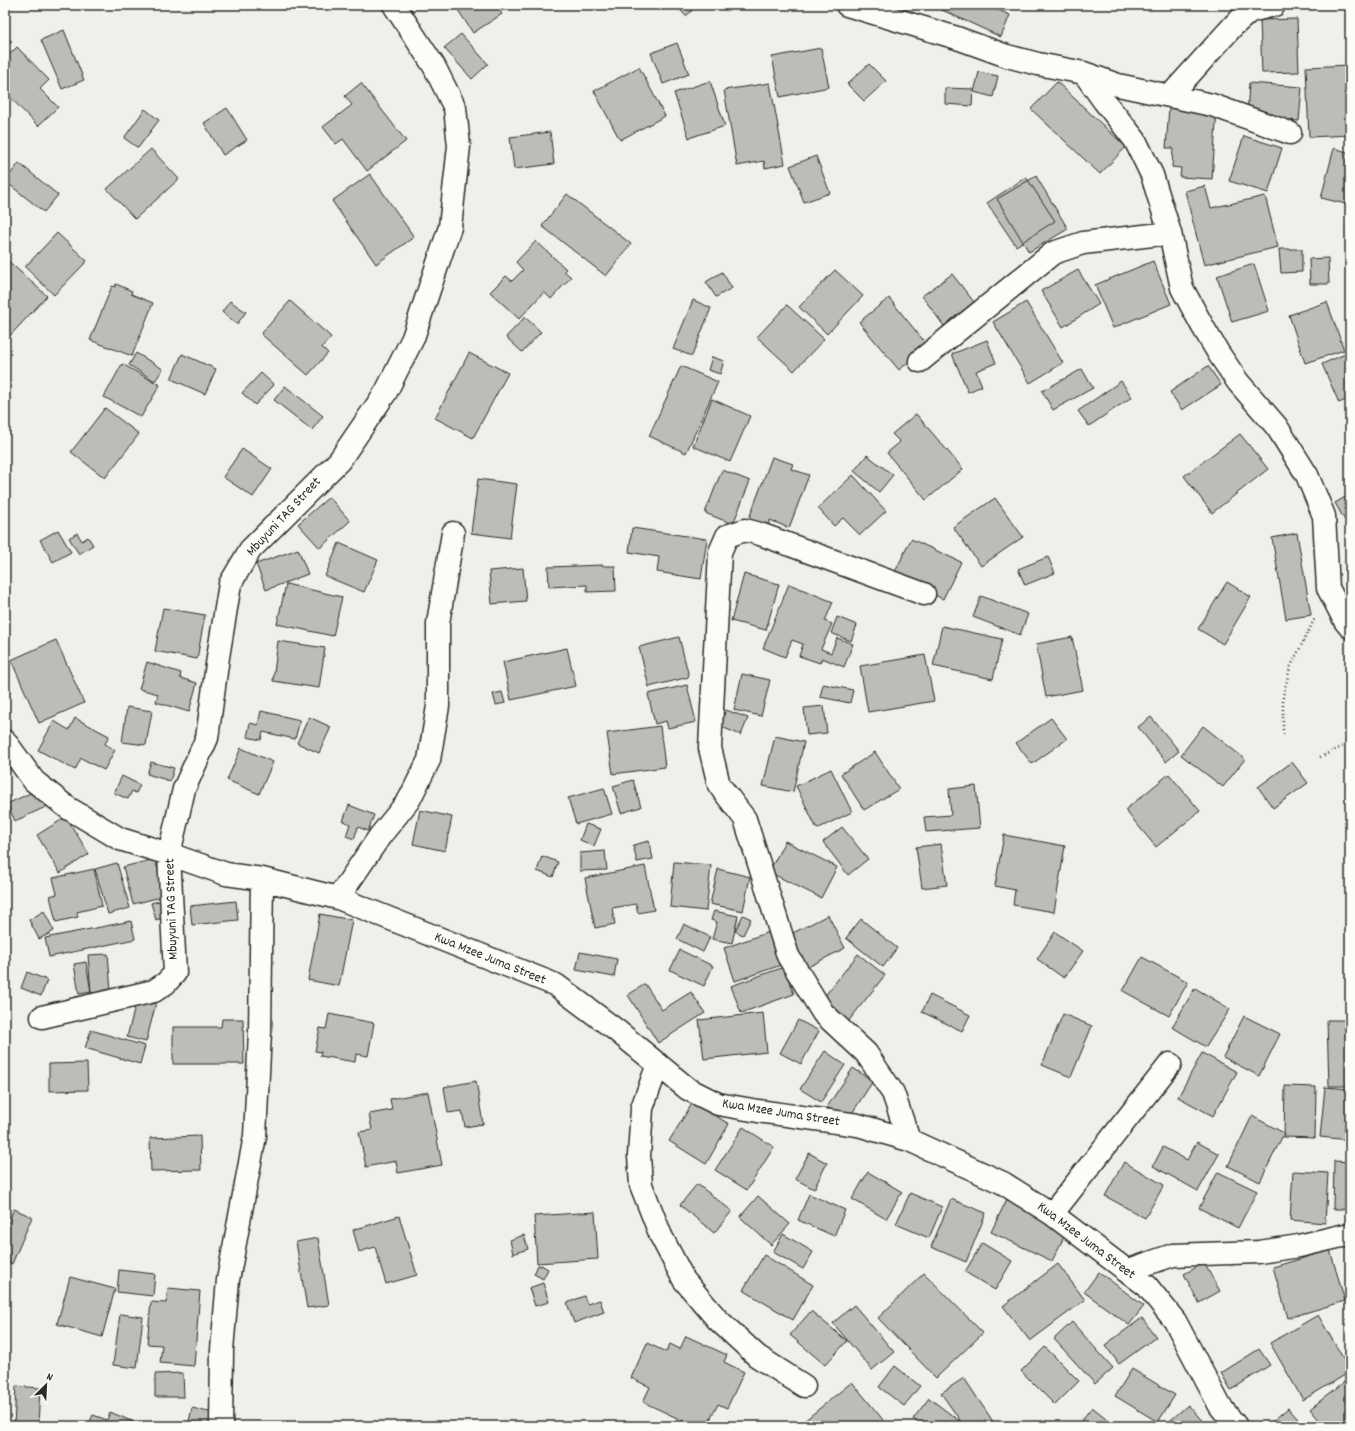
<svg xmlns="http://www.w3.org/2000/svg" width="1355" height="1431" viewBox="0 0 1355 1431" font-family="Dekko,sans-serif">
  <rect width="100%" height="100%" fill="#f0efeb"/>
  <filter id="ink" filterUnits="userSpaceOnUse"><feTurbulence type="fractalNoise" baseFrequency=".025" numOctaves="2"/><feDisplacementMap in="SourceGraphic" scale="8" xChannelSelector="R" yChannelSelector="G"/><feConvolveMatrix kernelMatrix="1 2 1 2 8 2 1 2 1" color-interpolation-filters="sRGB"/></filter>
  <g filter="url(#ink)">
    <path fill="#bdbcb8" stroke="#2b2b2b" d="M466 5H496L502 14 473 33 458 10Z
      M675 5H698L686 16Z
      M931 5H987L1010 15 1001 37Z
      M1297 19 1299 72 1262 73 1260 20Z
      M64 30 84 80 62 89 41 40Z
      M5 33 12 42 5 47Z
      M461 34 488 64 472 79 444 48Z
      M677 43 689 74 663 84 651 53Z
      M17 47 49 80 40 89 58 107 38 126 5 92V59Z
      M821 48 829 87 780 97 772 57Z
      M869 64 886 81 864 101 847 84Z
      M1350 65V135L1309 137 1306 67Z
      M639 67 665 116 620 140 594 91Z
      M979 72 998 76 993 97 974 92Z
      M710 81 725 126 689 138 674 93Z
      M1057 82 1126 147 1100 174 1031 109Z
      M361 83 406 141 367 171 343 139 336 144 323 127 352 105 345 96Z
      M770 83 785 164 765 168 764 161 737 166 724 90Z
      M1249 83 1302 87 1299 121 1247 117Z
      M945 88 973 89 972 106 945 104Z
      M1169 107 1217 110 1212 179 1180 177 1181 168 1172 167 1173 148H1166Z
      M227 108 247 140 223 155 204 123Z
      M145 109 159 120 138 148 124 138Z
      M550 132 554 164 514 169 510 137Z
      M1244 136 1282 148 1268 193 1229 181Z
      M1334 148 1350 153V205L1321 198Z
      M151 149 179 179 135 219 107 189Z
      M816 156 830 193 804 202 790 166Z
      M19 163 58 195 44 212 5 181Z
      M370 174 414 237 376 264 332 201Z
      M1036 176 1068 229 1029 252 997 199Z
      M1026 177 1055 221 1016 246 987 203Z
      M1205 186 1211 208 1265 196 1278 247 1204 265 1185 191Z
      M567 194 631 244 606 276 542 226Z
      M57 233 87 261 54 295 25 267Z
      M536 241 566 269 564 271 571 277 551 299 544 292 519 319 490 292 506 276 512 281 523 270 516 262Z
      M1279 249H1302V272L1281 273Z
      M5 258 47 296 5 341Z
      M1328 258 1329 284H1310L1309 259Z
      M1153 261 1171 304 1113 328 1095 285Z
      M1254 264 1269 311 1232 322 1217 276Z
      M835 270 863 296 827 334 799 307Z
      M1078 270 1099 304 1063 327 1041 291Z
      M722 272 732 288 716 297 706 282Z
      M952 274 974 302 944 326 922 296Z
      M116 284 132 291 131 294 153 303 132 356 90 340 112 286 115 287Z
      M889 298 928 346 899 370 859 322Z
      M693 300 711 308 692 356 673 349Z
      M230 301 246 312 237 324 222 312Z
      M290 301 331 337 322 347 328 353 308 375 261 334Z
      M1026 302 1063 363 1030 383 993 322Z
      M1327 302 1344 350 1305 363 1289 315Z
      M787 305 824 339 794 371 757 337Z
      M525 317 541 332 522 352 506 337Z
      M987 340 996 363 976 371 982 386 968 392 952 354Z
      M1350 352V398L1339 403 1322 364Z
      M136 353 163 369 155 381 129 365Z
      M469 353 508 373 473 438 435 418Z
      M182 354 216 369 205 394 171 379Z
      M712 357 724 361 720 374 708 370Z
      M122 364 160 385 141 417 104 397Z
      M681 366 718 382 686 453 649 436Z
      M1208 366 1221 385 1182 410 1170 392Z
      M1082 369 1093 388 1053 410 1042 391Z
      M261 373 274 385 255 405 242 393Z
      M1121 381 1132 397 1089 426 1078 411Z
      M285 386 323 416 312 430 274 400Z
      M712 399 750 416 730 462 693 446Z
      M105 408 139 434 105 478 71 452Z
      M916 414 963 469 926 500 887 453 900 442 892 434Z
      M1240 434 1268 469 1212 513 1184 476Z
      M242 449 272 469 253 497 223 477Z
      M867 455 893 475 879 492 854 471Z
      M772 457 793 464 791 469 809 475 789 528 770 520 767 529 748 521Z
      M722 470 750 481 733 524 705 513Z
      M853 475 886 511 860 535 843 518 834 526 818 508Z
      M478 479 517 484 510 538 471 533Z
      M1350 494V522L1347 524 1335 503Z
      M329 497 350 521 320 548 298 524Z
      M995 498 1023 537 981 566 953 527Z
      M632 528 707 539 701 579 657 572 659 557 629 552Z
      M58 530 71 552 53 562 40 540Z
      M77 533 82 541 88 537 93 545 79 554 69 538Z
      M1297 533 1311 615 1286 619 1272 538Z
      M911 539 961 562 943 599 893 576Z
      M339 543 378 560 364 592 325 576Z
      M298 549 308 574 266 590 256 564Z
      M1048 557 1055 573 1025 585 1018 569Z
      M603 565 604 566H615L616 591 587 592V585L549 587 548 567Z
      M523 568 526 601 492 604 489 571Z
      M744 574 779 584 766 630 731 621Z
      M1227 582 1251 597 1223 644 1198 629Z
      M286 584 342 597 333 636 277 624Z
      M789 584 833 602 825 621 832 624 821 649 831 653 837 638 853 644 844 667 822 658 820 663 799 656 803 644 792 640 785 657 763 648Z
      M981 596 1028 614 1020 635 973 617Z
      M163 608 205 615 197 659 155 651Z
      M837 617 857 625 851 641 831 633Z
      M942 626 1002 639 993 679 933 666Z
      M679 637 689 677 649 687 639 647Z
      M1072 637 1083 690 1046 697 1036 644Z
      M56 640 84 703 39 723 11 660Z
      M278 641 325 648 319 688 273 681Z
      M567 648 576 686 511 700 503 662Z
      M925 655 934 701 868 712 860 666Z
      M147 662 181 673 180 678 197 683 189 712 156 702 158 694 139 689Z
      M742 674 770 680 761 716 734 710Z
      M823 684 853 690 850 703 820 697Z
      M687 685 696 722 668 728 666 721 655 724 648 694Z
      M502 692 505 703 496 705 493 694Z
      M824 706 827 733 807 735 804 708Z
      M127 707 152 711 146 745 122 742Z
      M726 710 748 718 741 735 719 726Z
      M261 711 300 720 295 739 263 732 261 740 247 737 250 723 258 725Z
      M309 717 331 727 319 753 297 743Z
      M1151 717 1179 751 1166 762 1138 727Z
      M75 718 109 736 105 744 115 750 104 770 81 758 75 770 38 750 54 721 69 730Z
      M1051 718 1067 739 1032 764 1016 743Z
      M660 726 665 767 613 774 607 733Z
      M1203 726 1245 759 1223 787 1181 755Z
      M775 736 804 742 793 792 763 786Z
      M241 748 273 762 259 794 227 780Z
      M875 752 899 789 864 810 841 774Z
      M151 762 174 768 170 781 147 774Z
      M1292 762 1308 783 1273 808 1258 787Z
      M831 769 852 812 817 829 796 786Z
      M1169 774 1200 811 1156 847 1125 810Z
      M122 776 140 785 136 793 132 791 128 799 114 793Z
      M633 780 641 807 621 813 613 786Z
      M976 786 980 828 926 832 924 817 951 815 949 789Z
      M41 788 50 805 15 821 7 804Z
      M604 788 612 814 576 824 568 798Z
      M349 805 374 815 368 831 358 827 354 839 346 836 350 824 343 821Z
      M420 810 452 817 445 851 413 844Z
      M66 817 89 854 60 873 37 835Z
      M586 824 601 829 594 846 580 840Z
      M842 827 868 859 848 875 823 842Z
      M1004 835 1065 846 1054 912 1013 905 1015 890 995 886Z
      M649 841 653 859 637 862 633 845Z
      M785 841 837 867 821 898 769 872Z
      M941 844 947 885 922 888 916 847Z
      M605 851 607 870 580 871V853Z
      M542 856 558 862 553 877 537 871Z
      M155 859 165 896 133 904 123 867Z
      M674 862 711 865 706 911 670 907Z
      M117 863 130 908 108 914 95 869Z
      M645 866 654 910 638 913 636 904 612 908 615 924 595 928 585 878Z
      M94 869 102 906 77 912 78 917 56 922 50 896 57 894 53 878Z
      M718 869 750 877 743 911 710 904Z
      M166 899 171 915 156 920 151 903Z
      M236 901 238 920 192 925 190 906Z
      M44 911 54 931 39 939 29 920Z
      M714 911 738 916 732 943 712 939 717 922 711 920Z
      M320 914 352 920 339 986 308 980Z
      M743 915 751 919 743 935 735 931Z
      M828 915 845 948 806 968 789 935Z
      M861 919 897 948 883 967 846 938Z
      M131 921 135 939 49 957 45 938Z
      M684 924 710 937 703 952 677 939Z
      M772 931 784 964 735 981 724 948Z
      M1055 932 1083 951 1064 978 1037 959Z
      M680 950 713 966 704 986 670 970Z
      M580 952 617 959 614 977 576 970Z
      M108 954 111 991 91 993 88 955Z
      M858 954 885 975 847 1023 820 1002Z
      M1142 957 1188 982 1169 1016 1123 991Z
      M86 962 91 992 79 994 74 964Z
      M784 967 794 994 741 1013 731 986Z
      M27 972 47 980 41 996 21 988Z
      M645 984 662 1010 691 992 705 1013 658 1043 628 995Z
      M1195 988 1230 1009 1206 1047 1172 1027Z
      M930 995 970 1015 962 1031 922 1012Z
      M137 999 156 1003 146 1042 127 1037Z
      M763 1013 767 1052 704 1059 699 1020Z
      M329 1014 374 1023 368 1056 356 1054 355 1062 320 1056 321 1052 315 1051 320 1028 326 1029Z
      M1063 1014 1092 1026 1071 1077 1042 1065Z
      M1244 1016 1280 1034 1259 1076 1223 1057Z
      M222 1019H243L244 1064H173V1027H221Z
      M798 1020 819 1031 801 1064 780 1053Z
      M1327 1020H1350V1086H1329Z
      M91 1030 145 1046 140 1064 85 1048Z
      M825 1051 845 1065 821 1102 800 1089Z
      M1202 1053 1237 1072 1213 1116 1178 1097Z
      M87 1063 88 1090 49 1091V1064Z
      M853 1068 873 1081 847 1121 827 1107Z
      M476 1081 483 1124 465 1127 462 1111 448 1113 444 1087Z
      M1285 1086 1316 1087 1315 1138 1284 1137Z
      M1325 1087 1350 1089V1140L1320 1137Z
      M428 1092 442 1165 398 1173 396 1161 366 1167 359 1132 372 1130 369 1114 392 1110 390 1099Z
      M693 1102 729 1124 706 1164 669 1141Z
      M1252 1116 1284 1133 1260 1182 1228 1166Z
      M743 1127 774 1147 747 1190 715 1170Z
      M200 1136 201 1170 151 1171 150 1138Z
      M1197 1142 1219 1154 1198 1191 1153 1166 1163 1147 1187 1160Z
      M809 1153 827 1163 814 1189 795 1179Z
      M1334 1161 1350 1162V1209H1333Z
      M1124 1162 1164 1185 1145 1218 1105 1196Z
      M1293 1171 1328 1173 1325 1223 1290 1220Z
      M868 1172 902 1192 886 1219 852 1199Z
      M1218 1172 1257 1191 1238 1228 1199 1208Z
      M697 1184 732 1211 714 1233 680 1205Z
      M910 1193 942 1207 929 1238 896 1224Z
      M809 1194 845 1210 834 1236 798 1220Z
      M758 1196 790 1224 771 1245 740 1217Z
      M951 1199 986 1213 966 1262 931 1247Z
      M1007 1199 1068 1229 1052 1261 991 1232Z
      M14 1209 32 1217 12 1264 5 1261V1230Z
      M595 1212 598 1259 537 1263 534 1216Z
      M399 1216 417 1275 386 1284 375 1247 359 1252 353 1230Z
      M783 1234 813 1252 803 1269 773 1252Z
      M524 1235 528 1249 513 1254 510 1240Z
      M318 1238 329 1305 307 1308 296 1242Z
      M982 1243 1012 1261 995 1290 965 1272Z
      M1330 1250 1345 1301 1288 1318 1273 1267Z
      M764 1255 813 1285 793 1320 743 1290Z
      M1204 1263 1220 1291 1199 1303 1184 1274Z
      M1058 1264 1085 1300 1030 1341 1003 1306Z
      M538 1265 541 1266V1265L548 1269 543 1279 534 1274Z
      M119 1270 155 1274 153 1296 117 1292Z
      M1099 1272 1144 1306 1129 1325 1084 1292Z
      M924 1273 983 1333 936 1378 878 1318Z
      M70 1277 115 1289 102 1337 57 1324Z
      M543 1283 549 1302 535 1306 529 1288Z
      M168 1288 200 1291 194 1366 160 1363 162 1345 147 1344 151 1302 166 1303Z
      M584 1296 587 1304 600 1300 604 1312 574 1323 567 1303Z
      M854 1305 894 1352 872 1370 833 1323Z
      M811 1311 847 1341 825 1365 790 1335Z
      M120 1314 143 1317 137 1368 113 1365Z
      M1318 1315 1350 1370V1372L1303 1400 1270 1343Z
      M1142 1318 1156 1337 1119 1364 1105 1345Z
      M1072 1322 1113 1368 1095 1384 1054 1339Z
      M686 1336 727 1355 724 1362 744 1372 727 1408 718 1404 707 1426H694L643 1402 650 1387 631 1378 647 1343 666 1352 670 1344 680 1349Z
      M1045 1347 1079 1381 1055 1405 1021 1371Z
      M1259 1349 1270 1365 1231 1390 1221 1373Z
      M895 1366 920 1386 904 1406 879 1387Z
      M1132 1369 1175 1395 1158 1422 1115 1396Z
      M183 1373 184 1397H155V1374Z
      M964 1378 996 1426H964L941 1393Z
      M1349 1378 1350 1416 1338 1426H1324L1310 1409Z
      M852 1382 884 1421 878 1426H798Z
      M16 1386 40 1388 38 1426H14Z
      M929 1398 962 1423 959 1426H922L913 1419Z
      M1188 1405 1207 1426H1164Z
      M1092 1407 1116 1426H1077Z
      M192 1408 213 1413 210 1426H188Z
      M1288 1408 1304 1426H1267Z
      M110 1412 143 1426H88L93 1415 107 1420Z"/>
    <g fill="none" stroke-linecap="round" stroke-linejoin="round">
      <g stroke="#2b2b2b" stroke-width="25">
        <path id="street" d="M847 5 957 38 1007 56 1038 64 1084 73 1118 85 1212 105 1290 133
          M1084 73 1104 101 1135 140 1152 175 1170 233 1182 288 1203 327 1219 354 1238 382 1277 427 1307 475 1324 516 1328 588 1345 621 1350 627
          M1170 96 1234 25 1250 11 1274 5
          M920 361 1053 253 1083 243 1170 233
          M5 741 34 781 68 808 120 839 169 854 226 874 262 879 338 898 556 985 616 1030 688 1089 718 1104 758 1111 858 1125 909 1140 1003 1183 1052 1214 1147 1286 1175 1321 1220 1406 1236 1426
          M338 898 380 836 409 800 429 760 438 706V623L453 533
          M42 1017 154 991 166 983 175 973 169 854 184 789 207 738 218 657 230 584 250 550 339 461 386 392 413 338 450 227 459 146 455 108 434 66 394 5
          M658 1064 642 1108 639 1156 641 1185 661 1236 684 1280 717 1319 757 1356 804 1386
          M909 1140 893 1093 866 1053 823 1013 788 956 745 819 719 785 710 748 720 552 727 536 745 530 760 534 924 594
          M1052 1214 1170 1064
          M1126 1271 1173 1255 1259 1252 1299 1246 1350 1234
          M221 1426 222 1350 228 1280 255 1136 260 1032 262 879"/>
      </g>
      <path stroke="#2b2b2b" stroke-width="2.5" stroke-dasharray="1 3" stroke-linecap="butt" d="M1283 734V696L1290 668 1315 618
        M1320 757 1350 743"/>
      <use href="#street" stroke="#fdfcf7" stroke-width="22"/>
    </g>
  </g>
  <g text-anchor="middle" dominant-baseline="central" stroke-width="3.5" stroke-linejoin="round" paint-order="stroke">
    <g font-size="14" fill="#2b2b2b" stroke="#fdfcf7">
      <text transform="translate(284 517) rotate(-47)">Mbuyuni TAG Street</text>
      <text transform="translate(172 909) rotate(-92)">Mbuyuni TAG Street</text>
      <text transform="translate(490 959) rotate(22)">Kwa Mzee Juma Street</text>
      <text transform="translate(781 1113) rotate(9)">Kwa Mzee Juma Street</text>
      <text transform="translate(1086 1241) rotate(37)">Kwa Mzee Juma Street</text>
    </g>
  </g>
  <rect width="1355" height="1431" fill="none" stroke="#fdfcf7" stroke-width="20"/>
  <rect x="10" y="10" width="1335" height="1411" fill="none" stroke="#2b2b2b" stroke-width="1.5" filter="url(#ink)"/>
  <g transform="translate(46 1385) rotate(24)" stroke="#fdfcf7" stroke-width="3" paint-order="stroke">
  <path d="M0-3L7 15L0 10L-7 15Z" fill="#2b2b2b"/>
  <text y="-6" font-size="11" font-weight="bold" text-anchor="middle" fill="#2b2b2b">N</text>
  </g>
</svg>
